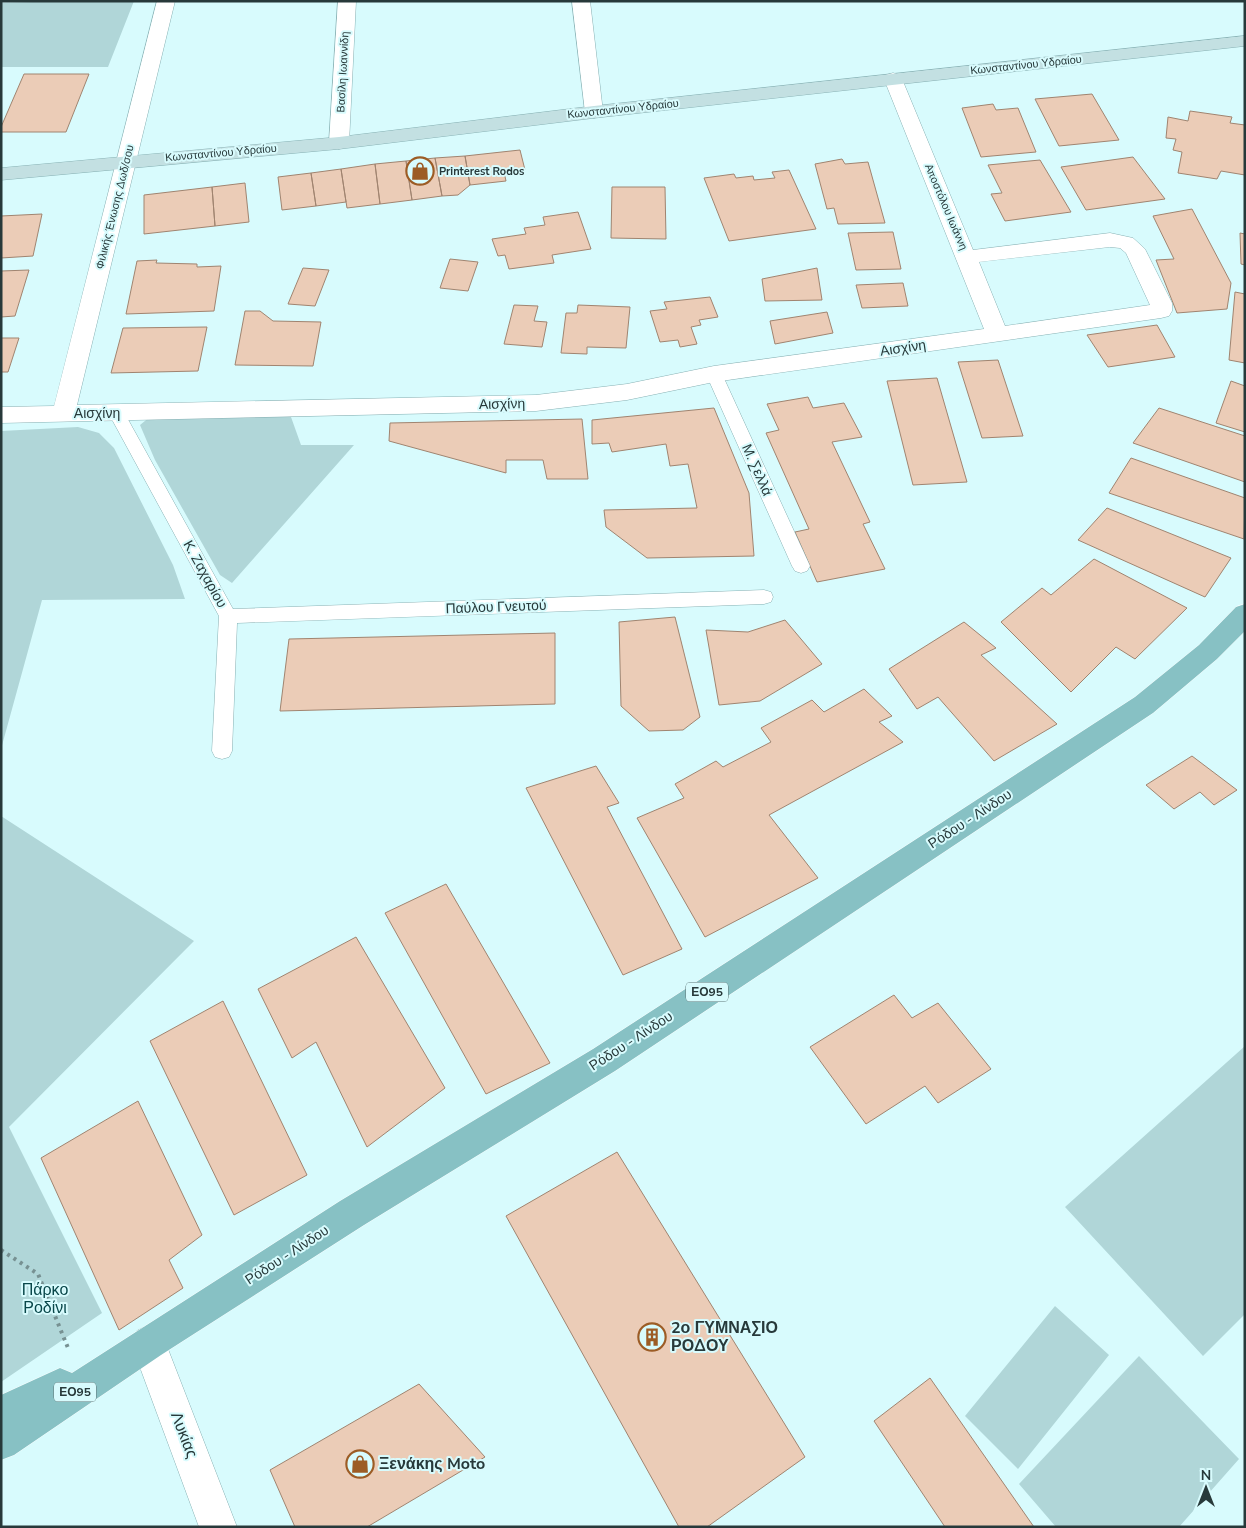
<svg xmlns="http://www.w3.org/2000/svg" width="1246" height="1528" viewBox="0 0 1246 1528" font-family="'Nunito Sans',sans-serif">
  <rect width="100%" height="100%" fill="#d8fbfd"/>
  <path fill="#b0d6d8" d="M66 1H134L108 67H1V3Z
    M151 416 291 417 301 445H354L232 583 220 575 155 460 140 425Z
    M78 427 99 433 114 448 173 565 185 599 42 600 1 749V431Z
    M1 816 194 941 9 1127 102 1313 1 1382Z
    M1245 1046V1314L1203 1356 1065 1207Z
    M1055 1306 1109 1355 1018 1469 965 1416Z
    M1139 1356 1239 1459 1179 1527H1056L1019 1484Z"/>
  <path fill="#ebccb7" stroke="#a08470" d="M24 74H89L66 132H1V127Z
    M1092 94 1119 140 1059 146 1035 99Z
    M993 104 996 110 1018 108 1036 152 981 157 962 108Z
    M1190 111 1232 117 1230 123 1245 125V175L1221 171 1217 179 1178 173 1182 152 1173 150 1176 139 1166 138 1168 117 1188 121Z
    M520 150 525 170 504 172 506 181 470 185 465 156Z
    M465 156 470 185 458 195 442 196 435 158Z
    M1133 157 1165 199 1086 210 1061 167Z
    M435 158 442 196 412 200 406 161Z
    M842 159 845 164 868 162 885 223 838 224 834 208 827 209 815 164Z
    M1040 160 1071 212 1005 221 991 194 1002 193 988 165Z
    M406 161 412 200 380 204 375 164Z
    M375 164 380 204 347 208 341 169Z
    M341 169 346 202 316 206 311 173Z
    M789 170 816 229 729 241 704 178 734 174 736 178 753 176 754 180 775 178 772 172Z
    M311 173 316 206 282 210 278 177Z
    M245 183 249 222 215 226 212 187Z
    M212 187 215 226 144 234V195Z
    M612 187H665L666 239 611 238Z
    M1192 209 1231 283 1227 309 1177 313 1156 260 1174 259 1153 216Z
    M578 212 591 249 552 255 554 263 509 269 505 255 498 256 492 239 526 234 524 228 545 225 543 217Z
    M42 214 33 256 1 258V216Z
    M893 232 901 269 856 270 848 233Z
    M1240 233 1245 234V265L1241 264Z
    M450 259 478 262 468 291 440 288Z
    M157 260 156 263 197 264V267L221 266 214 311 126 314 137 261Z
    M303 268 329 270 315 306 288 304Z
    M817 268 822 300 765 301 762 279Z
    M29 270 15 316 1 317V271Z
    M903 283 908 306 862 308 856 285Z
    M1235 292 1245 294V363L1229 360Z
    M710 297 718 317 699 320 701 325 691 327 697 344 680 347 678 340 660 342 650 311 667 309 664 302Z
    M514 305 538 306 534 321 547 322 542 347 504 344Z
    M578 305 630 307 626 348 587 347V354L561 353 566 313H577Z
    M245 311H260L273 321 321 322 313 366 235 365Z
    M827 312 833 333 775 344 770 321Z
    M1157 325 1175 357 1108 367 1087 335Z
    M207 327 198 371 111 373 123 328Z
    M1 338H19L8 372H1Z
    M998 360 1023 436 982 438 958 362Z
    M937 378 967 482 913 485 887 381Z
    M1231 381 1245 386V432L1216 423Z
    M808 397 813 408 844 403 862 437 832 442 870 522 863 524 885 569 817 582 795 532 809 529 766 433 779 430 767 404Z
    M714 408 749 493 754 556 647 558 606 527 604 510 697 508 688 464 670 466 666 444 612 452 609 443 592 444V420Z
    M1159 408 1245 436V482L1133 443Z
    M582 419 588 479H547L543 460H506V473L389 441 390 423Z
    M1131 458 1245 498 1244 539 1109 493Z
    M1107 508 1231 558 1205 597 1078 540Z
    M1094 559 1187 608 1135 659 1116 647 1071 692 1001 622 1042 588 1051 595Z
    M675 617 700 717 683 730 649 731 621 706 619 622Z
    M785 620 822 664 760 701 719 705 706 630 748 632Z
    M964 622 996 648 981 655 1057 724 994 761 938 697 917 709 889 669Z
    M555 633V704L280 711 289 639Z
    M864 689 892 716 879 722 903 742 769 815 818 878 705 937 637 818 684 798 675 784 716 761 723 767 771 742 761 728 812 700 824 712Z
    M1192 756 1237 790 1214 805 1200 792 1174 809 1146 785Z
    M596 766 619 803 607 807 682 949 623 975 526 788Z
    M446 884 550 1063 486 1094 385 913Z
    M356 937 445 1088 367 1147 316 1042 292 1058 258 989Z
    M894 995 912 1018 938 1003 991 1069 938 1103 925 1086 866 1124 810 1047Z
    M223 1001 307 1175 234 1215 150 1041Z
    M138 1101 202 1235 169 1260 183 1288 119 1330 41 1158Z
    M617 1152 805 1457 707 1527H679L506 1216Z
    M930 1378 1034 1527H945L874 1421Z
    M419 1384 485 1457 367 1527H295L270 1470Z"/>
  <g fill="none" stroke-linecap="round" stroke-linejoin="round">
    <g stroke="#88b1b4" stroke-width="1">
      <path id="lane" d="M714 368 720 370 722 374 810 566 807 571 801 573 795 571 792 566 706 374 708 370Z
        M117 408 123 410 125 414 233 609 764 590 771 592 773 597 771 602 764 604 237 623 232 751 229 757 222 759 215 757 212 751 219 616 109 414 111 410Z"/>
    </g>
    <g stroke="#88b1b4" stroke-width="1">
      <path id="street" d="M157 1H175L77 405 536 395 627 384 714 366 984 329 884 79 886 75 893 73 900 75 902 79 973 250 1110 233 1133 238 1145 249 1172 303V311L1169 316 1161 318 714 382 627 400 536 411 1 423V407L54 406ZM1110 247 1120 248 1126 253 1150 305 1005 326 979 262Z
        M338 1H356L349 143 346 147 339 149 332 147 329 143Z
        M572 1H590L603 112 601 116 594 118 587 116 585 112Z
        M149 1325 161 1331 237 1527H199L131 1343 137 1331Z"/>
    </g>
    <g stroke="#88b1b4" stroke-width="1">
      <path id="secondary" d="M1245 36V46L594 118 339 149 1 180V168L339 137 594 106Z"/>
    </g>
    <g stroke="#fff" stroke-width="1">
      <path id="primary" d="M1245 604V631L1217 659 1153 713 615 1071 364 1225 161 1355 14 1455 1 1460V1395L60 1368 72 1373 340 1201 593 1049 1135 697 1199 645 1236 607Z"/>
    </g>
    <path stroke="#779192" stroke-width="4" stroke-dasharray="3 4.5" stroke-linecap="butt" d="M1 1250 38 1274 68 1348"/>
    <use href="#lane" fill="#fff" fill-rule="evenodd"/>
    <use href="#street" fill="#fff" fill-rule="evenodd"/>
    <use href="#secondary" fill="#c3e0e2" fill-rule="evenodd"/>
    <use href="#primary" fill="#87c1c4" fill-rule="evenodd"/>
  </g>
  <defs>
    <g id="shop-ring" transform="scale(1.4375)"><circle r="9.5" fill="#d8fbfd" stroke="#9c5c25" stroke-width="1.5"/><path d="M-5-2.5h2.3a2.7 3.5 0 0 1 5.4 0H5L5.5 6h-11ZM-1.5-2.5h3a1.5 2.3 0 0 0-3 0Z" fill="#9c5c25"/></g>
    <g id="building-ring" transform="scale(1.4375)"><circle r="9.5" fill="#d8fbfd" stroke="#9c5c25" stroke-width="1.5"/><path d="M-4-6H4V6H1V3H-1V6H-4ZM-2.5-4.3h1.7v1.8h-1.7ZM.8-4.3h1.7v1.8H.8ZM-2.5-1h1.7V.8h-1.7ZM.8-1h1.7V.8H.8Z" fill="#9c5c25"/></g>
  </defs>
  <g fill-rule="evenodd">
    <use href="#shop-ring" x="420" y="171"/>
    <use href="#building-ring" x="652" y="1337"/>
    <use href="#shop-ring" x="360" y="1464"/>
  </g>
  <g text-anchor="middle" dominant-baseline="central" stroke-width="4" stroke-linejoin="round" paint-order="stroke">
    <g font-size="11" fill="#27393a" stroke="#d8fbfd">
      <text transform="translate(1026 65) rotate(-6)">Κωνσταντίνου Υδραίου</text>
      <text transform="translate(343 72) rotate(-87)">Βασίλη Ιωαννίδη</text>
      <text transform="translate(623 109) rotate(-6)">Κωνσταντίνου Υδραίου</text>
      <text transform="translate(221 153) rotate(-5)">Κωνσταντίνου Υδραίου</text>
      <text transform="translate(115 207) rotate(-76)">Φιλικής Ένωσης Δωδ/σου</text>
      <text transform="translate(946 207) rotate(67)">Αποστόλου Ιωάννη</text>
    </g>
    <g font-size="11" font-weight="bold" fill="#27393a" stroke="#d8fbfd" text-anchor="start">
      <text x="439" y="171">Printerest Rodos</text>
    </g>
    <g fill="#d8fbfd" stroke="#5c7374" stroke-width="1">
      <rect x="686" y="982.5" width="42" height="19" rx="4"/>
      <rect x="54" y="1382.5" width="42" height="19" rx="4"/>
    </g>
    <g font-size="12" font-weight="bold" fill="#27393a">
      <text x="707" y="992">ΕΟ95</text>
      <text x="75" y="1392">ΕΟ95</text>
    </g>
    <g font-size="14" fill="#27393a" stroke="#d8fbfd">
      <text transform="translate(903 348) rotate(-8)">Αισχίνη</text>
      <text transform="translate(502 404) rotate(-1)">Αισχίνη</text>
      <text x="97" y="413">Αισχίνη</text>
      <text transform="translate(757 470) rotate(66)">Μ. Σελλά</text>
      <text transform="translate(205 574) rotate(61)">Κ. Ζαχαρίου</text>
      <text transform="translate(496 607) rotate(-2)">Παύλου Γνευτού</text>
      <text transform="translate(970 819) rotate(-33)">Ρόδου - Λίνδου</text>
      <text transform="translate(631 1041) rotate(-33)">Ρόδου - Λίνδου</text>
      <text transform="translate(287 1255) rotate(-33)">Ρόδου - Λίνδου</text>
    </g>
    <g font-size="16" fill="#09474a" stroke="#d8fbfd">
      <text x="45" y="1290">Πάρκο<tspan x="45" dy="18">Ροδίνι</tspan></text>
    </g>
    <g font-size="16" font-weight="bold" fill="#27393a" stroke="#d8fbfd" text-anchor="start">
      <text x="671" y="1328">2ο ΓΥΜΝΑΣΙΟ<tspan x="671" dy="18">ΡΟΔΟΥ</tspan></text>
      <text x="379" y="1464">Ξενάκης Moto</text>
    </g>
    <g font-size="16" fill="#27393a" stroke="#d8fbfd">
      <text transform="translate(184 1435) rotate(69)">Λυκίας</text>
    </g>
  </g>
  <rect width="1246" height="1528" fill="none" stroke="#27393a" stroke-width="5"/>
  <g transform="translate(1206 1488)" stroke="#d8fbfd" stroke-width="4" paint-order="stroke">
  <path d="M0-4L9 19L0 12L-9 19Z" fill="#27393a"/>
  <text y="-8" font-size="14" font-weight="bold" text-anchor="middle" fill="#27393a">N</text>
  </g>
</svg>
